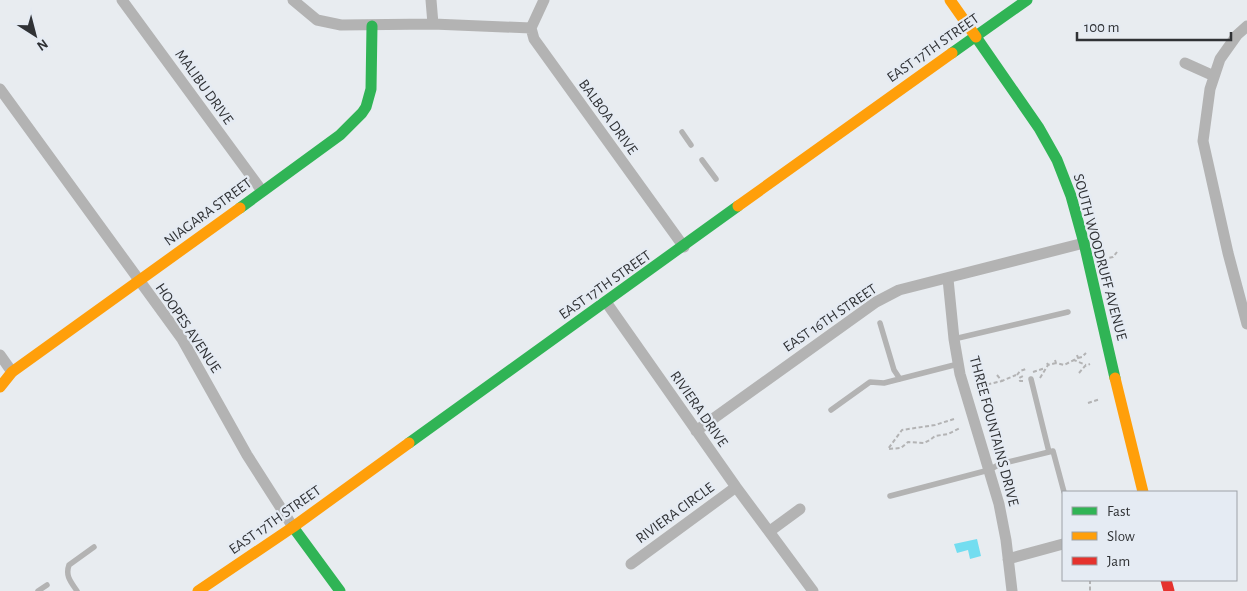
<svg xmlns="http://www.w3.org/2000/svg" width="1247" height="591" viewBox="0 0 1247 591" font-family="'Alegreya Sans',sans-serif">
  <rect width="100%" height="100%" fill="#e8ecf0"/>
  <path fill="#73ddf0" d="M977 539 981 556 970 559 968 550 957 553 954 544Z"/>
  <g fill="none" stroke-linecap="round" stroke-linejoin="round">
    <path stroke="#b3b3b4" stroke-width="2" stroke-dasharray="4 2.5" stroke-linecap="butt" d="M1103 259 1113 257 1117 252
      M1077 355 1078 358 1074 360 1086 365
      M1078 358 1082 357 1086 353
      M1055 360 1056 363 1064 365 1074 360
      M1047 363 1048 365 1056 363
      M1033 372 1045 368
      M1079 373 1085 366 1090 364
      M997 375 1002 381 1016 375
      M1017 375 1020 371 1026 369
      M1040 378 1048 365
      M1023 381H1020L1019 378 1025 375
      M981 386 1002 381
      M1088 403 1100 399
      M954 419 935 425 902 430 888 449 901 448 908 442 924 443 930 440 935 436 948 434 960 428
      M1090 580V591"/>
    <path stroke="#b3b3b3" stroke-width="5.5" d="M682 132 691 145
      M702 160 716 179
      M880 323 894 370 900 379
      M954 339 1068 312
      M1031 379 1049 452
      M831 410 870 382 884 383 958 364
      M890 496 989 470 1000 464 1053 451 1064 492
      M38 591 47 585
      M77 591C71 582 65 576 69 565L94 547"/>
    <path stroke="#b3b3b3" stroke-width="11" d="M122 0 262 191
      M293 0 317 20 341 25 433 24 531 28
      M431 0 433 24
      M544 0 531 28 534 39 684 247
      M1247 26 1237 35 1220 59 1210 89 1203 141 1228 253 1247 324
      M1185 63 1214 76
      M0 89 182 339 247 455 293 527
      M948 279 954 339 960 374 999 504 1006 540 1012 591
      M606 302 736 487 813 591
      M0 355 12 372
      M696 431 876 302 899 290 1084 243
      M770 531 800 509
      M1008 559 1063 544
      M631 564 736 487"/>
    <path stroke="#30b455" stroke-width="11" d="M976 37 1039 128 1057 160 1071 196 1084 243 1115 378
      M952 53 1027 0
      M240 208 340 135 362 113 366 107 371 89 372 26
      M409 443 738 206
      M293 527 340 591"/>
    <path stroke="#ff9f0a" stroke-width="11" d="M950 0 976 37
      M738 206 952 53
      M1115 378 1143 492
      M0 387 12 372 240 208
      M198 591 293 527 409 443"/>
    <path stroke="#e5322d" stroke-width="11" d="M1166 580 1169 591"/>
  </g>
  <g text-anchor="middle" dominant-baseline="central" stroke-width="4.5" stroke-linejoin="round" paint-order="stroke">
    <g font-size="15" fill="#303235" stroke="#e5ebf3">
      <text transform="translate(933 48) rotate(-35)">EAST 17TH STREET</text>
      <text transform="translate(204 87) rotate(54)">MALIBU DRIVE</text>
      <text transform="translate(608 117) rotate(54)">BALBOA DRIVE</text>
      <text transform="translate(208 212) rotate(-36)">NIAGARA STREET</text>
      <text transform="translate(1100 257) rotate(75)">SOUTH WOODRUFF AVENUE</text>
      <text transform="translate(605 285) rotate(-35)">EAST 17TH STREET</text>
      <text transform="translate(830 318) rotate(-34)">EAST 16TH STREET</text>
      <text transform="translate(188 328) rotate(56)">HOOPES AVENUE</text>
      <text transform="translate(699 409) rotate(55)">RIVIERA DRIVE</text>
      <text transform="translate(994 431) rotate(75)">THREE FOUNTAINS DRIVE</text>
      <text transform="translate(675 513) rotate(-36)">RIVIERA CIRCLE</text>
      <text transform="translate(275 520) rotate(-35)">EAST 17TH STREET</text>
    </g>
  </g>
  <rect x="1062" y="491" width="175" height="90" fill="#e5ebf3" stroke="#9da1a7"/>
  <rect x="1072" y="507" width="25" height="8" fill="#30b455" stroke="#9da1a7"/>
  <text x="1107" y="516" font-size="15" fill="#303235">Fast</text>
  <rect x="1072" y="532" width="25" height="8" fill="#ff9f0a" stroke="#9da1a7"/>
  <text x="1107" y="541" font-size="15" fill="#303235">Slow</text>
  <rect x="1072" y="557" width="25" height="8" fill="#e5322d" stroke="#9da1a7"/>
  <text x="1107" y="566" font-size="15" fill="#303235">Jam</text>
  <g transform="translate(35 35) rotate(144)" stroke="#e5ebf3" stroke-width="4" paint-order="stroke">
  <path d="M0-4L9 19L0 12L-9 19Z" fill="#303235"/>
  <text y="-8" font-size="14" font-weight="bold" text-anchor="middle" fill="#303235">N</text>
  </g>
  <path d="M1077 32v8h154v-8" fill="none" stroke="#303235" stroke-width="2.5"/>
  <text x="1084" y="32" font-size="15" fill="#303235" stroke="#e5ebf3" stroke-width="4" paint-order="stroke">100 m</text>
</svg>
